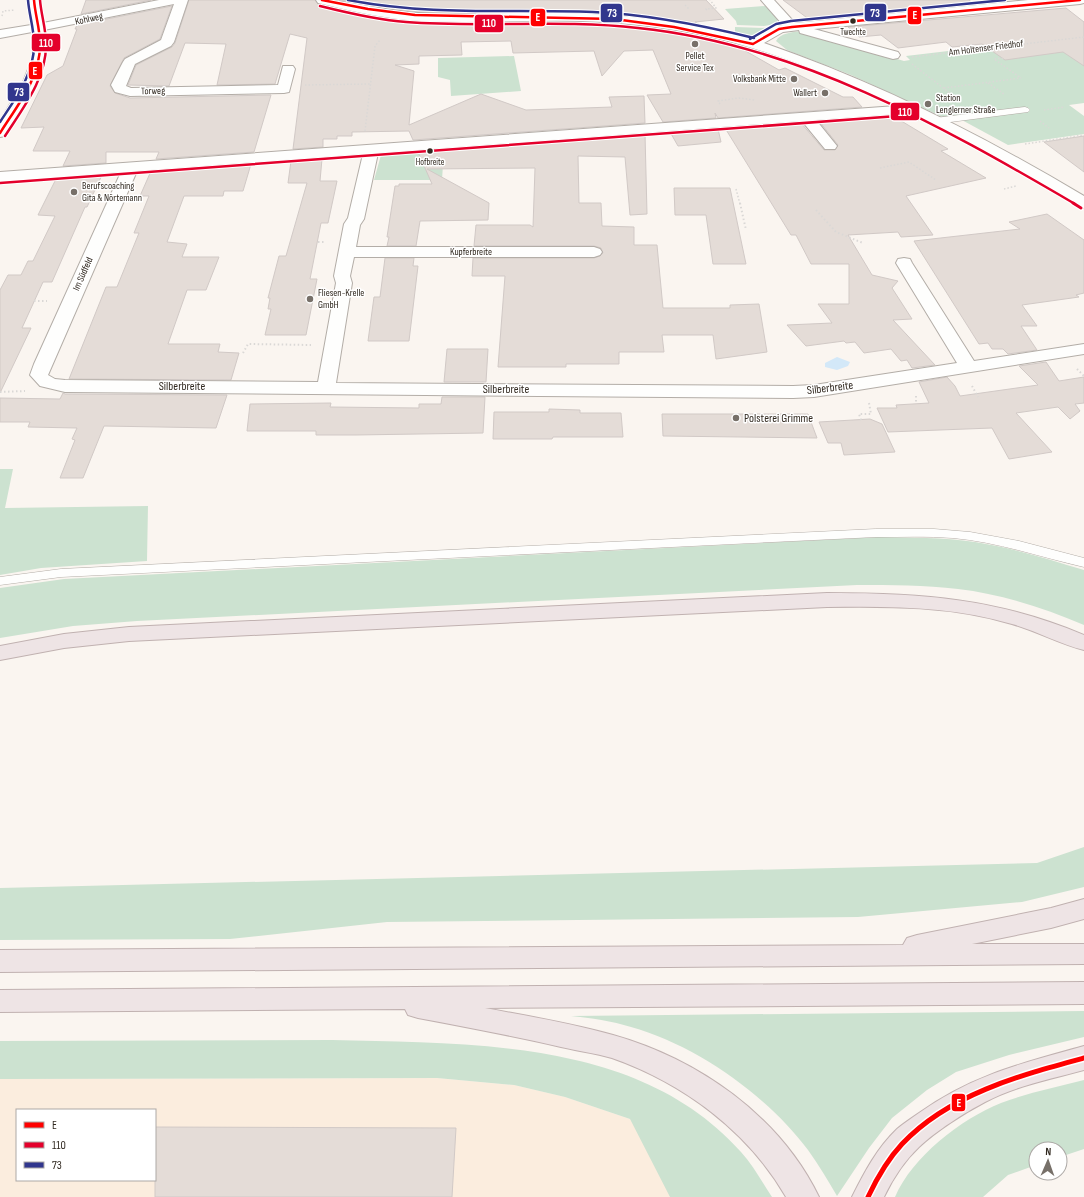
<svg xmlns="http://www.w3.org/2000/svg" width="1084" height="1197" viewBox="0 0 1084 1197" font-family="'Sofia Sans Condensed',sans-serif">
  <rect width="100%" height="100%" fill="#faf5f0"/>
  <path fill="#fbedde" fill-rule="evenodd" d="M437 1078 514 1085 565 1097 630 1119 715 1197H0V1079ZM17 1110H155V1180H17Z"/>
  <path fill="#cce2d0" d="M765 6 778 19 776 24 764 26 737 25 736 21 725 9Z
    M735 27 768 28C757 35 749 38 735 36Z
    M801 31 904 61 910 60 906 56 1084 35V103L1069 105 1084 116V134L1008 145 960 119H947L851 75 787 50 776 41C780 33 793 32 801 31Z
    M514 56 521 91 451 96 450 80 438 77V58Z
    M444 149 442 180H374L381 155 417 151 419 153Z
    M0 469H13L5 508 148 506 147 561 41 568 0 575Z
    M878 537C910 538 943 537 975 542 1013 548 1048 559 1084 570V625C1044 608 1001 594 958 589 925 585 891 585 857 585L137 621 73 626 0 638V588L64 579Z
    M1084 847V887L1022 902 858 917 387 922 230 939 0 940V888L1037 863Z
    M1084 1011V1037L1009 1055 956 1072 927 1090 892 1118 869 1148 837 1196C828 1181 819 1165 808 1150 768 1096 696 1045 631 1027 612 1021 591 1018 571 1016Z
    M332 1040C471 1044 640 1038 741 1152 753 1165 762 1182 772 1197H670L630 1119 565 1097 514 1085 437 1078 0 1079V1041Z
    M1084 1080V1149L1060 1157V1149H1036V1165L1008 1175 983 1197H895C912 1157 961 1119 1001 1103 1028 1093 1056 1087 1084 1080Z"/>
  <path fill="#d3e8f8" d="M837 357 850 362 848 366 837 370 825 367V363Z"/>
  <path fill="#e4dcd7" stroke="#d1c9c6" d="M86 0H151L81 14Z
    M189 0H315L318 4 340 10 407 22 456 23 579 22 670 31 735 45 779 70 785 68 843 97H853L862 107 718 118 715 113 716 118 663 122 647 95 671 94 653 50 624 51 602 76 594 51 513 53 511 41 461 42 462 55 419 56V64L395 65 414 71 409 125 481 94 526 110 612 107 609 97 644 96 645 123 413 140 409 131 352 132V136H337V139H323V147L293 149 307 38 290 34 275 84 217 85 226 44 185 43 169 86 128 85 136 65 172 47 175 43Z
    M339 0H706L724 19 695 22 702 26 635 16 587 12H418Z
    M783 0H969L974 4 810 20Z
    M172 6 160 39 124 58 110 86 115 93 130 98 271 95 254 152 156 159 159 152H106V163L63 166 70 151H33L44 127 21 128 47 75 63 66 77 29H75L77 25Z
    M1066 8 1084 22V66L1063 52 1005 60 982 44 952 47 946 42 898 48 881 35 859 37 848 27Z
    M893 116 948 149 941 151 986 178 906 196 933 235 901 237 898 232 848 235 872 275 898 281 892 288 912 319 893 320 935 365 912 368 907 360 901 361 891 349 864 353 855 342 846 343 844 341 806 346 787 325 832 323 818 304H849V264H811L796 235H791L725 128 801 123 824 150H835L838 145 819 121Z
    M718 129 721 142 678 146 670 132Z
    M645 134 647 214 630 215 625 157 578 156 579 203H601L602 226 634 227V245H657L663 308H730V305L759 304 767 352 716 359 713 335H662L664 352H619V364H566V367H498L505 276H472L473 258H594L600 256 603 253 601 248 594 246H474L476 225H530L533 227 535 168 427 169 489 203 488 220 420 221 416 246H387L389 237H387L395 186H399V184H432L418 152Z
    M1084 136V172L1044 142Z
    M322 159 320 181H337L328 223H321L310 279H317L306 335H265L271 309H268L270 298H268L279 256H286L307 183H288L291 161Z
    M251 164 243 191H224L223 196H184L167 242 187 244 182 257H219L206 290H187L168 344H220L218 352 239 353 231 380 69 379 106 287H117L139 233H134L149 196H140L151 171Z
    M102 175 87 207H85L52 282H43L22 328H31L0 393V290L8 275H21L28 261H33L55 216 38 215 56 179Z
    M674 188H730L746 264H713L706 215H675Z
    M1047 214 1084 240V293L1076 295 1079 297 1022 305 1037 326H1021L1037 350 1008 354 1003 349H992L988 343 979 344 914 241 1020 229 1009 222Z
    M385 258H414L413 266H418L409 341H368L374 297H380Z
    M447 349H488L486 382H444Z
    M1046 362 1059 381 1084 377V403L1075 404 1080 411 1070 419 1058 407 1016 413 1052 452 1009 459 992 428 888 432 877 408H897L896 405 929 403 919 382 947 377 955 386 960 396 1038 385 1019 366Z
    M63 393 65 394 227 395 216 428 104 426 83 478H60L75 440 72 439 77 428 28 427 30 422H0V398L60 399Z
    M442 397H485L483 433 355 435H316V431H247L250 404 331 403 330 407 419 408V404H441Z
    M549 409 580 410V413H621L623 437H553L552 439H493L494 412H549Z
    M662 414H808L817 438 663 436Z
    M870 419 882 424 895 452 844 455 841 443H828L819 422Z
    M155 1127 456 1128 452 1197H155Z"/>
  <g fill="none" stroke-linecap="round" stroke-linejoin="round">
    <g stroke="#b3ada7" stroke-width="1">
      <path id="service" d="M1025 107 1028 108 1030 110 1028 112 935 124 930 121 935 118Z
        M876 529H934L970 532 1019 541 1084 558V567C1040 557 998 542 953 538 927 536 901 537 876 537L61 577 0 585V577L61 569Z"/>
    </g>
    <g stroke="#b3ada7" stroke-width="2">
      <path id="minor" d="M28 0H40L43 23 159 0H188L174 42 171 46 135 64 126 86 131 88 278 85 283 66H293L295 69 289 92 284 93 130 96 115 92 111 85 123 62 125 59 161 40 174 4 44 30C51 70 27 101 7 133L5 136 0 137V121L23 82 32 59 33 49 32 32 0 38V30L31 25Z
        M316 0C350 0 383 11 418 13 466 15 515 12 563 13 626 14 691 22 752 39L774 26 783 25 761 0H774L795 23 1028 0H1084V3L1080 4 814 29 898 52 900 55 898 58 893 59 800 33 799 30 783 32 764 43C877 82 982 135 1084 196V208L1078 206 1001 160 911 113 816 120 837 146 835 149H825L802 121 378 153 364 219 360 225 356 247H594L600 249 602 252 600 255 594 257H354L350 276 352 283 336 383 793 386 814 385 957 363 896 263 898 259 904 258 910 259 912 263 974 361 1084 344V354L814 397 793 398 65 392 40 386 30 375 34 364 121 172 0 182V172L896 106C844 81 790 58 735 43 693 31 647 25 604 22 538 18 472 25 407 20 377 17 347 10 318 3ZM363 154 348 218 344 224 334 276 336 283 318 382 65 380 55 379 48 375 137 171Z"/>
    </g>
    <g stroke="#c0b1b0" stroke-width="2">
      <path id="trunk" d="M827 593C920 593 997 598 1084 635V650C1059 644 1037 631 1012 624 952 606 889 606 827 607L129 641 64 648 0 660V646L64 634 129 627Z
        M1084 899V919L1051 928 972 944H1084V964L0 972V950L903 945 907 938 917 935 1051 908Z
        M1084 982V1004L485 1008C527 1016 571 1023 613 1035 698 1059 780 1116 819 1197H786C748 1131 683 1083 612 1058 595 1053 578 1051 561 1047 514 1036 466 1027 418 1018L408 1015 405 1009 0 1012V990Z
        M1084 1046V1070C1051 1079 1015 1086 985 1102 964 1113 936 1131 919 1147 905 1160 892 1180 884 1197H852C864 1173 877 1148 897 1129 904 1123 912 1118 919 1113 972 1075 1023 1063 1084 1046Z"/>
    </g>
    <path stroke="#dad8d6" stroke-width="1.5" stroke-dasharray="1.5 2" stroke-linecap="butt" d="M685 5 688 8 686 9
      M707 10 706 9 716 8 710 0
      M2 16 3 11 15 10
      M912 57 1084 37
      M1003 58 994 59 1021 78
      M912 64 960 101
      M988 83 1004 94
      M305 85 370 84
      M944 88 1021 78
      M720 104 718 101 739 98 755 100
      M1044 110 1065 107
      M1040 121 1049 128
      M365 131 375 46 380 40
      M1025 144 1084 135
      M880 168 909 162 936 180
      M736 189 740 204
      M1004 189 1016 186"/>
    <path stroke="#dad8d6" stroke-width="2" stroke-dasharray="1.5 2.5" stroke-linecap="butt" d="M740 203 746 230
      M816 210 836 232 863 243
      M318 242H326
      M34 301H47
      M243 353 248 344 311 345
      M1077 369 1084 376
      M972 386 978 397
      M0 392 25 391
      M916 396V403
      M861 420 859 414H871L869 403"/>
    <use href="#service" fill="#fefefd" fill-rule="evenodd"/>
    <use href="#minor" fill="#fefefd" fill-rule="evenodd"/>
    <use href="#trunk" fill="#eee4e5" fill-rule="evenodd"/>
    <g stroke="#fff" stroke-width="4.5">
      <path id="bus-1-far1" d="M322 0 368 9 415 15 614 19 674 27 753 44
        M753 44 779 29 792 27 1080 0
        M0 133C17 106 41 77 40 43 40 29 35 14 34 0"/>
    </g>
    <g stroke="#fff" stroke-width="8">
      <path id="bus-1" d="M868 1197C877 1178 888 1159 902 1144 949 1094 1021 1075 1084 1058"/>
    </g>
    <g stroke="#fff" stroke-width="4.5">
      <path id="bus-2-far1" d="M320 6C348 13 377 20 406 22 483 28 561 19 638 28 796 44 940 125 1075 204
        M5 136C23 108 47 78 46 43 46 29 41 14 40 0
        M0 183 911 115"/>
    </g>
    <g stroke="#fff" stroke-width="5.5">
      <path id="bus-2" d="M1073 203 1081 208"/>
    </g>
    <g stroke="#fff" stroke-width="4.5">
      <path id="bus-3" d="M348 0C431 16 509 9 593 12 647 14 701 25 754 38
        M750 39 776 24 791 21 1005 0
        M0 122C15 99 35 73 34 43 34 29 29 14 28 0"/>
    </g>
    <use href="#bus-1-far1" stroke="#f00" stroke-width="2.5"/>
    <use href="#bus-1" stroke="#f00" stroke-width="5"/>
    <use href="#bus-2-far1" stroke="#e4002b" stroke-width="2.5"/>
    <use href="#bus-2" stroke="#e4002b" stroke-width="3"/>
    <use href="#bus-3" stroke="#31368d" stroke-width="2.5"/>
  </g>
  <g fill="#312920" stroke="#fff" stroke-width="1.5">
    <circle cx="853" cy="21" r="3.5"/>
    <circle cx="430" cy="151" r="3.5"/>
  </g>
  <g fill="#777069" stroke="#fff" stroke-width="1.5">
    <circle cx="695" cy="44" r="4"/>
    <circle cx="794" cy="79" r="4"/>
    <circle cx="825" cy="93" r="4"/>
    <circle cx="928" cy="104" r="4"/>
    <circle cx="74" cy="192" r="4"/>
    <circle cx="310" cy="299" r="4"/>
    <circle cx="736" cy="418" r="4"/>
  </g>
  <g text-anchor="middle" dominant-baseline="central" stroke-width="3" stroke-linejoin="round" paint-order="stroke">
    <g font-size="9" fill="#312920" stroke="#fff">
      <text x="853" y="32">Twechte</text>
      <text x="430" y="162">Hofbreite</text>
    </g>
    <g font-size="10" fill="#312920" stroke="#fff">
      <text transform="translate(89 19) rotate(-12)">Kohlweg</text>
      <text transform="translate(986 48) rotate(-7)">Am Holtenser Friedhof</text>
      <text transform="translate(153 91) rotate(-1)">Torweg</text>
      <text x="471" y="252">Kupferbreite</text>
      <text transform="translate(83 274) rotate(-66)">Im Südfeld</text>
    </g>
    <g font-size="10" fill="#312920" stroke="#fff" text-anchor="start">
      <text x="695" y="56" text-anchor="middle">Pellet<tspan x="695" dy="12">Service Tex</tspan></text>
      <text x="786" y="79" text-anchor="end">Volksbank Mitte</text>
      <text x="817" y="93" text-anchor="end">Wallert</text>
      <text x="936" y="98">Station<tspan x="936" dy="12">Lenglerner Straße</tspan></text>
      <text x="82" y="186">Berufscoaching<tspan x="82" dy="12">Gita &amp; Nörtemann</tspan></text>
      <text x="318" y="293">Fliesen-Krelle<tspan x="318" dy="12">GmbH</tspan></text>
    </g>
    <g font-size="12" fill="#312920" stroke="#fff">
      <text x="182" y="386">Silberbreite</text>
      <text transform="translate(830 388) rotate(-7)">Silberbreite</text>
      <text x="506" y="389">Silberbreite</text>
    </g>
    <g font-size="12" fill="#312920" stroke="#fff" text-anchor="start">
      <text x="744" y="418">Polsterei Grimme</text>
    </g>
  </g>
  <g stroke="#fff" stroke-width="1.5">
    <rect x="864" y="3" width="23" height="19" rx="4" fill="#31368d"/>
    <rect x="600" y="3" width="23" height="20" rx="4" fill="#31368d"/>
    <rect x="907" y="6" width="15" height="19" rx="4" fill="#f00"/>
    <rect x="530" y="8" width="16" height="19" rx="4" fill="#f00"/>
    <rect x="474" y="14" width="30" height="19" rx="4" fill="#e4002b"/>
    <rect x="31" y="33" width="30" height="19" rx="4" fill="#e4002b"/>
    <rect x="28" y="61" width="15" height="19" rx="4" fill="#f00"/>
    <rect x="7" y="82" width="23" height="20" rx="4" fill="#31368d"/>
    <rect x="890" y="102" width="30" height="19" rx="4" fill="#e4002b"/>
    <rect x="951" y="1093" width="15" height="19" rx="4" fill="#f00"/>
  </g>
  <g font-size="11" text-anchor="middle" font-weight="bold" fill="#fff">
    <text x="875" y="17">73</text>
    <text x="612" y="17">73</text>
    <text x="915" y="19">E</text>
    <text x="538" y="21">E</text>
    <text x="489" y="27">110</text>
    <text x="46" y="47">110</text>
    <text x="35" y="75">E</text>
    <text x="19" y="96">73</text>
    <text x="905" y="116">110</text>
    <text x="959" y="1107">E</text>
  </g>
  <rect x="16" y="1109" width="140" height="72" fill="#ffffff" stroke="#ada9a6"/>
  <rect x="24" y="1122" width="20" height="6" fill="#ff0000" stroke="#ada9a6"/>
  <text x="52" y="1129" font-size="12" fill="#312920">E</text>
  <rect x="24" y="1142" width="20" height="6" fill="#e4002b" stroke="#ada9a6"/>
  <text x="52" y="1149" font-size="12" fill="#312920">110</text>
  <rect x="24" y="1162" width="20" height="6" fill="#31368d" stroke="#ada9a6"/>
  <text x="52" y="1169" font-size="12" fill="#312920">73</text>
  <g transform="translate(1048 1161) rotate(2)"><circle r="19" fill="#ffffff" stroke="#ada9a6"/>
  <path d="M0-3L7 15L0 10L-7 15Z" fill="#777069"/>
  <text y="-6" font-size="11" font-weight="bold" text-anchor="middle" fill="#312920">N</text>
  </g>
</svg>
